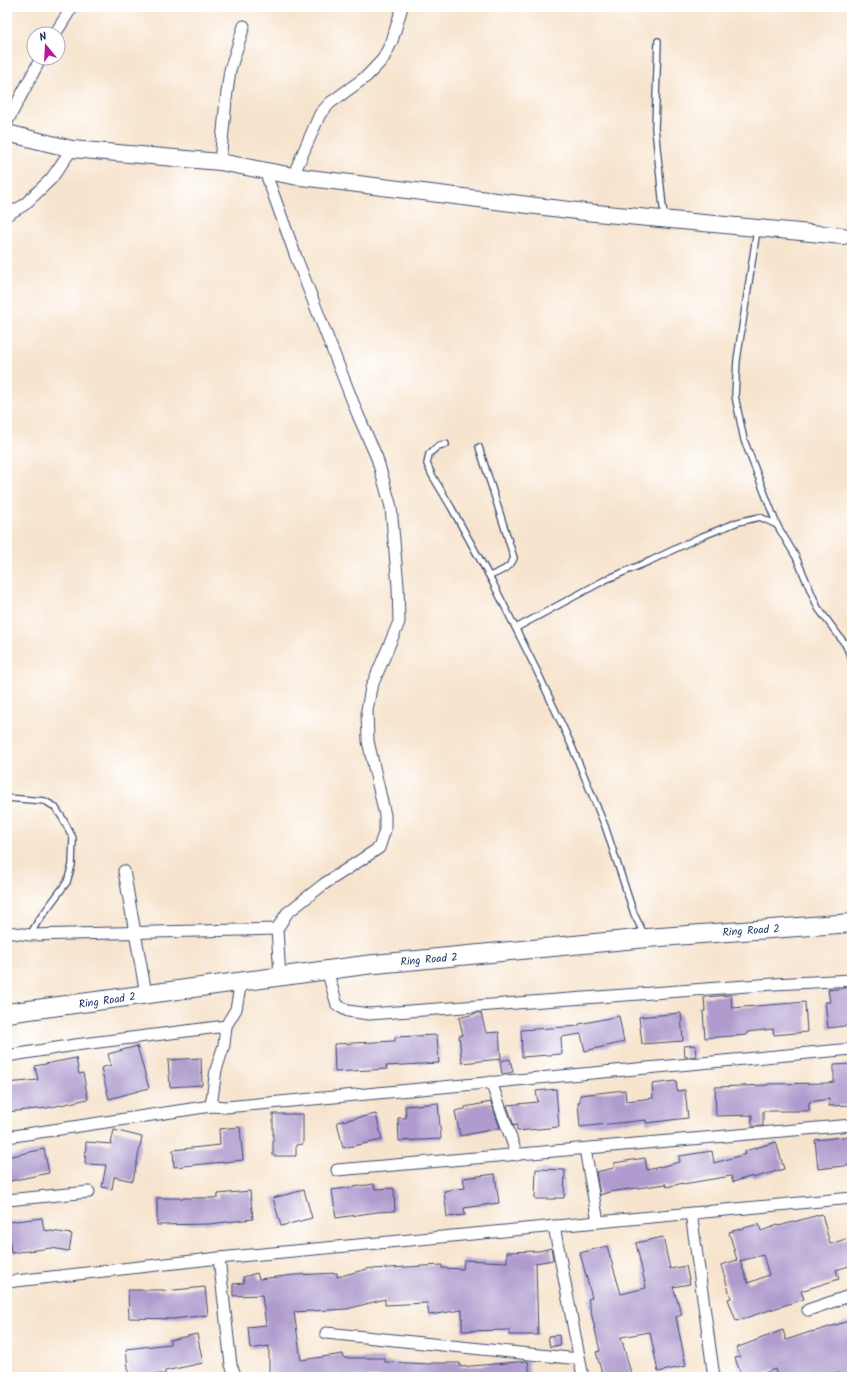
<svg xmlns="http://www.w3.org/2000/svg" width="859" height="1384" font-family="Kalam,sans-serif">
<style>
.building{fill:#af9bce;fill-rule:evenodd}
.lines{fill:none;stroke-linecap:round;stroke-linejoin:round}
.lane-casing{stroke:#3c4a6f;stroke-width:8}
.street-casing{stroke:#3c4a6f;stroke-width:13}
.secondary-casing{stroke:#3c4a6f;stroke-width:18}
.primary-casing{stroke:#3c4a6f;stroke-width:20}
.lane{stroke:#fff;stroke-width:5.5}
.street{stroke:#fff;stroke-width:11}
.secondary{stroke:#fff;stroke-width:16}
.primary{stroke:#fff;stroke-width:18}
.labels{text-anchor:middle;stroke-width:4;stroke-linejoin:round;paint-order:stroke}
.street-label{font-size:11px;fill:#1b2f5e;stroke:#fff}
</style>
<rect width="100%" height="100%" fill="#fff"/>
<filter id="ink" filterUnits="userSpaceOnUse"><feTurbulence type="fractalNoise" baseFrequency=".025" numOctaves="2"/><feDisplacementMap in="SourceGraphic" scale="8" xChannelSelector="R" yChannelSelector="G"/><feConvolveMatrix kernelMatrix="1 2 1 2 8 2 1 2 1" color-interpolation-filters="sRGB"/></filter>
<filter id="wash" filterUnits="userSpaceOnUse"><feTurbulence type="fractalNoise" baseFrequency=".012" numOctaves="4" result="noise"/><feDisplacementMap in="SourceGraphic" scale="16" xChannelSelector="R" yChannelSelector="G"/><feGaussianBlur stdDeviation="0.9" result="paint"/><feColorMatrix in="noise" values="0 0 0 0 0 0 0 0 0 0 0 0 0 0 0 0 0 1.4 0 .05"/><feComposite in="paint" operator="in"/></filter>
<g filter="url(#wash)">
<rect width="100%" height="100%" fill="#f7e4ce"/>
<g id="blocks">
<g class="building">
<path d="M852 987V1025L828 1028 825 1002H830L828 990Z"/>
<path d="M731 995 732 1008 805 1002 807 1032 774 1035 773 1029 747 1032V1035L705 1038 703 1011H705L704 997Z"/>
<path d="M478 1013H481L486 1033 499 1032 501 1059 462 1063 459 1036 463 1035 459 1018Z"/>
<path d="M681 1013 683 1041 642 1044 639 1017Z"/>
<path d="M619 1016 624 1042 585 1051 581 1034 561 1037 562 1054 522 1057 521 1030 579 1026V1024Z"/>
<path d="M437 1035 439 1063 386 1066 387 1069 335 1072 334 1044 395 1041V1037Z"/>
<path d="M695 1045 696 1056 685 1057 684 1046Z"/>
<path d="M137 1046 149 1088 109 1099 101 1068 111 1065 108 1054Z"/>
<path d="M76 1058 79 1074 83 1073 88 1099 47 1108 7 1112V1083L38 1080 35 1066Z"/>
<path d="M201 1058 202 1085 170 1087 168 1060Z"/>
<path d="M510 1059 513 1072 502 1074 500 1061Z"/>
<path d="M852 1064V1105L829 1106V1099L809 1102V1111H763V1126H752V1115L716 1116 715 1087 768 1085V1084L829 1083 834 1082V1065Z"/>
<path d="M676 1081 677 1091 685 1090 688 1118 646 1123V1120L580 1127 578 1102H580V1095L625 1090 626 1101 653 1098 652 1084Z"/>
<path d="M556 1089 559 1127 517 1131V1125L514 1126 507 1105 538 1102 536 1091Z"/>
<path d="M491 1102 500 1128 460 1136 455 1111 465 1109V1107Z"/>
<path d="M438 1103 441 1139 399 1141 398 1118H406L405 1106Z"/>
<path d="M273 1114H303V1144L296 1145V1156H273Z"/>
<path d="M376 1114 382 1140 343 1148 337 1122Z"/>
<path d="M240 1127 243 1160 174 1167 173 1150 220 1145 219 1129Z"/>
<path d="M114 1130 142 1137 133 1181 114 1177 112 1189 102 1187 106 1165 85 1164 86 1142 111 1144Z"/>
<path d="M851 1136 852 1165 818 1169 815 1140Z"/>
<path d="M776 1142 784 1169 753 1178V1176L733 1182 731 1176 683 1184V1183L667 1187 666 1184 609 1192 600 1195 596 1172 614 1168V1163L645 1158 647 1170 680 1162 679 1156 712 1151 714 1163 746 1154 745 1151Z"/>
<path d="M44 1149 49 1173 10 1181 7 1164V1157Z"/>
<path d="M536 1169 565 1170 564 1198H555V1199H535Z"/>
<path d="M495 1174 499 1203 464 1208 465 1215 447 1217 444 1191 465 1188 463 1178Z"/>
<path d="M374 1184 375 1189 393 1188 394 1190 395 1211 377 1212 336 1218 332 1190Z"/>
<path d="M304 1190 312 1218 281 1226 273 1198Z"/>
<path d="M250 1191 253 1219 209 1224 157 1225V1198H218V1194Z"/>
<path d="M822 1214 830 1244 852 1237V1265L836 1270 839 1279 801 1291 804 1299 736 1321 728 1299 731 1298 721 1265 737 1260 729 1232 759 1224 761 1231 778 1225 779 1226ZM763 1255 769 1275 748 1283 740 1261Z"/>
<path d="M42 1218 44 1230 72 1234 69 1251 51 1248 11 1253 8 1222Z"/>
<path d="M663 1237 670 1269 686 1266 690 1284 673 1287 682 1315 676 1317 686 1366 658 1372 650 1332 621 1337 632 1377H603L596 1352 600 1351 588 1299 592 1298 580 1253 607 1246 621 1294 646 1288 636 1243Z"/>
<path d="M551 1248 553 1260 536 1263 538 1335H509V1330L462 1331V1310L429 1315 427 1303 385 1305V1299L347 1309 294 1312 301 1360 343 1354 344 1358H385V1362L431 1364V1363H460V1367L528 1361 530 1377H269V1346L250 1349 248 1327 266 1325 262 1295 233 1296V1284L244 1283 243 1277 257 1273 259 1279 295 1275 337 1273V1277L371 1268 372 1269 442 1265V1268L463 1269 464 1260 507 1262V1252L539 1251Z"/>
<path d="M205 1287 208 1315 173 1319 129 1318 128 1290H164V1291Z"/>
<path d="M852 1320V1377H840L839 1373 826 1377H777L775 1369 753 1377H742L735 1358 740 1357 736 1348 783 1330 786 1340 813 1331V1332Z"/>
<path d="M197 1334 203 1363 165 1371V1374L129 1377 126 1349 170 1344V1340Z"/>
<path d="M559 1335 560 1345 550 1347 548 1336Z"/>
</g>
</g>
</g>
<g filter="url(#ink)">
<use href="#blocks" fill-opacity="0" stroke="#3c4a6f" stroke-width="1"/>
<g class="lines">
<defs>
<g id="lane">
<path d="M658 41 655 128 664 217"/>
<path d="M757 230 737 360 735 396 744 440 777 525"/>
<path d="M446 444 438 446 429 454 427 464 432 475 451 507 493 583 537 671 570 742 605 826 634 914 645 936"/>
<path d="M479 447 514 558C510 569 500 571 490 576"/>
<path d="M516 628 605 580 650 561 698 538 738 522 760 517 777 525 796 557 818 608 845 644 852 659"/>
<path d="M7 798 45 801 55 807 63 819 73 838 72 865 67 882 38 921 30 935"/>
</g>
<g id="street">
<path d="M55 34 72 7"/>
<path d="M7 122 41 58"/>
<path d="M220 162 226 100 230 70 244 26"/>
<path d="M265 171 296 257 358 415 377 458 391 507 398 586 399 622 371 688 367 710 368 741 385 815V830L379 848 324 884 287 913 277 929 280 976"/>
<path d="M293 176 320 114 330 103 367 76 383 59 392 41 402 7"/>
<path d="M7 215 24 205 51 179 72 149"/>
<path d="M124 871 146 994"/>
<path d="M7 932 30 935 277 929"/>
<path d="M327 970 337 1005 348 1011 369 1014 774 984 852 980"/>
<path d="M7 1056 75 1045 226 1026"/>
<path d="M491 1082 517 1155"/>
<path d="M211 1106 216 1070 224 1045 226 1026 236 1009 241 982"/>
<path d="M7 1137 211 1106 226 1107 852 1049"/>
<path d="M585 1149 598 1222"/>
<path d="M337 1170 852 1125"/>
<path d="M7 1200 89 1192"/>
<path d="M691 1213 714 1377"/>
<path d="M554 1226 583 1377"/>
<path d="M219 1258 231 1365 236 1377"/>
<path d="M7 1282 219 1258 852 1198"/>
<path d="M808 1310 852 1295"/>
<path d="M326 1333 579 1359"/>
</g>
<path id="secondary" d="M7 133 72 149 220 162 293 176 585 212 843 236"/>
<path id="primary" d="M7 1013 365 965 647 938 852 923"/>
</defs>
<use href="#lane" class="lane-casing"/>
<use href="#street" class="street-casing"/>
<use href="#secondary" class="secondary-casing"/>
<use href="#primary" class="primary-casing"/>
<use href="#lane" class="lane"/>
<use href="#street" class="street"/>
<use href="#secondary" class="secondary"/>
<use href="#primary" class="primary"/>
</g>
</g>
<g class="labels">
<g class="street-label">
<text transform="translate(751 930) rotate(-4)" y="4">Ring Road 2</text>
<text transform="translate(429 959) rotate(-5)" y="4">Ring Road 2</text>
<text transform="translate(107 1000) rotate(-8)" y="4">Ring Road 2</text>
</g>
</g>
<rect width="859" height="1384" fill="none" stroke="#fff" stroke-width="24"/>
<g transform="translate(46 46) rotate(342)"><circle r="19" fill="#ffffff" stroke="#a4acbf"/>
<path d="M0-3L7 15L0 10L-7 15Z" fill="#b5179e"/>
<text y="-6" font-size="11" font-weight="bold" text-anchor="middle" fill="#1b2f5e">N</text>
</g>
</svg>
